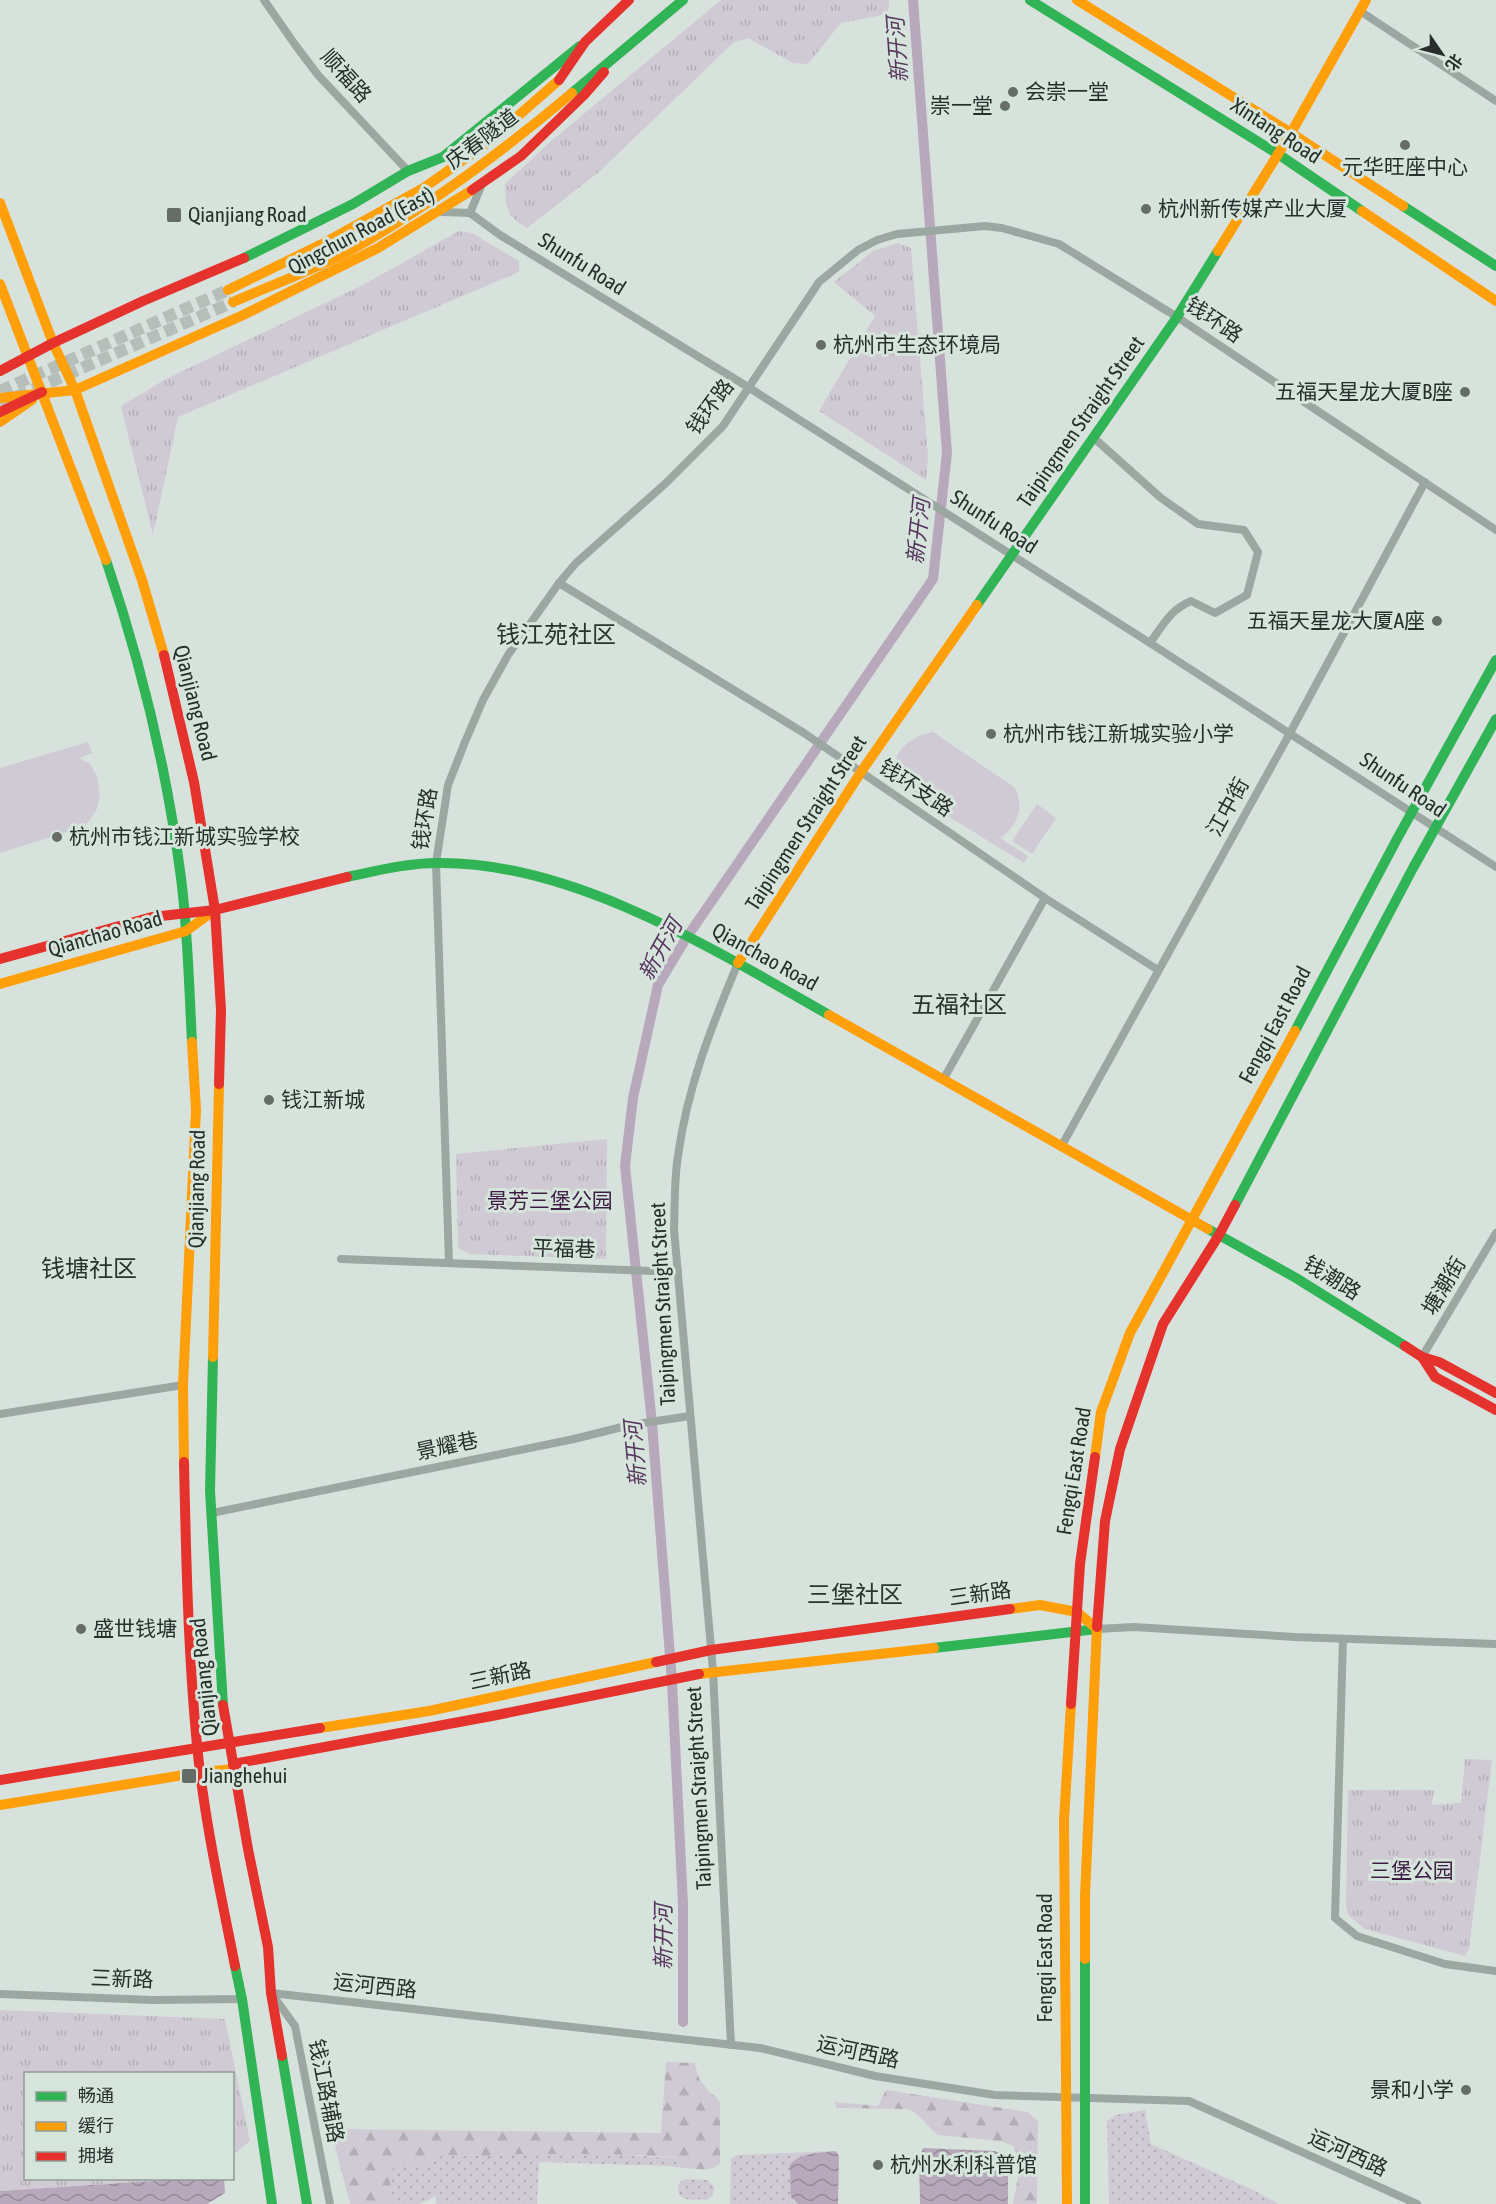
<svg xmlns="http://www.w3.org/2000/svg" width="1496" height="2204" font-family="'Asap Condensed','Noto Sans SC',sans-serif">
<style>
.grass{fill:url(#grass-dots)}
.forest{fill:url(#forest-firs)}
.park{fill:url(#park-tufts)}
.pitch{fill:#d0cad4}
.water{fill:url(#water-waves)}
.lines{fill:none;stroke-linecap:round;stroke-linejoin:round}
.canal{stroke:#b7a9bb;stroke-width:10}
.primary-tunnel{stroke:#b5beb9;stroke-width:12;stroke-dasharray:12 6;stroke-linecap:butt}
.street{stroke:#9ca7a2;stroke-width:8}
.fast{stroke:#30b455;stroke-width:10}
.slow{stroke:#ff9f0a;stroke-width:10}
.jam{stroke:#e5322d;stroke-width:10}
.poi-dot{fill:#666d69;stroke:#d5e5dc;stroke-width:2}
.labels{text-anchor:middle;stroke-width:6;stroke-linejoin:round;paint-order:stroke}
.street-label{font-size:21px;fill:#282e2b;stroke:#d5e5dc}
.poi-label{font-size:21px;fill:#282e2b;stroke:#d5e5dc;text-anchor:start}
.park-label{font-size:21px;fill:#3e1c44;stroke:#d5e5dc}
.water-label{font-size:22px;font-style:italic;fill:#59365f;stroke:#d5e5dc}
.quarter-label{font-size:24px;fill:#28342e;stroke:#d5e5dc}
</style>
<defs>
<pattern id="grass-dots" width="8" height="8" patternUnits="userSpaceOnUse" patternTransform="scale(1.5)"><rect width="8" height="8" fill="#d0cad4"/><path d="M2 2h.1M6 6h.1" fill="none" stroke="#b3aeb6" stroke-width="1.8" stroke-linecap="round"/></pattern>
<pattern id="forest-firs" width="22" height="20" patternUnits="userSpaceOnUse" patternTransform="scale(1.5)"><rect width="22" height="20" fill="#d0cad4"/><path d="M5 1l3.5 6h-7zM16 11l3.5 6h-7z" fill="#b3aeb6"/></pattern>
<pattern id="park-tufts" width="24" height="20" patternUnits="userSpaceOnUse" patternTransform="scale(1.5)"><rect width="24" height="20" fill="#d0cad4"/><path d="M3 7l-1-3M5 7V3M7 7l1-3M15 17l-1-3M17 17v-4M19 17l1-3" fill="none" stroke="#b3aeb6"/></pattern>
<pattern id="water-waves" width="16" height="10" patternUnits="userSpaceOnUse" patternTransform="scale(1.5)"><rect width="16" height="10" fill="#b7a9bb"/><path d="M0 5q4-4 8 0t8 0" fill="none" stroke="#958a98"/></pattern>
</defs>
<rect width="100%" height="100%" fill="#d8e2dd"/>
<g class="grass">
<path d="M1145 2110 1151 2144 1253 2190 1279 2204H1109L1107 2121 1115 2115Z"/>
<path d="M836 2151 798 2158 793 2201 798 2204H730L731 2158 738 2155Z"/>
<path d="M511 2154H607L675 2158 681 2168 671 2166 539 2162 537 2204H436V2196L420 2204H388L392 2169 405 2162 421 2166 443 2155 477 2156Z"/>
<path d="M685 2179 708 2180 714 2187 713 2195 707 2200C692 2199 674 2203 679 2183Z"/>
</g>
<g class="forest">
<path d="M666 2062 695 2063C697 2074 699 2081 707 2089 712 2095 717 2096 720 2103V2163C713 2173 693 2168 681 2168L675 2157 607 2154H511L482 2156 443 2155 421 2166 405 2162 392 2169 388 2204H350L334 2142 338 2129 661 2133Z"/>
<path d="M886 2090 1028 2112 1038 2121 1037 2204H1013L1020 2166 1014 2146 1000 2141 938 2135C927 2127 921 2115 908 2109L836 2108 835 2102 878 2106Z"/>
</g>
<g class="park">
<path d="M721 0H889L888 14 841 23 808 64 793 63 748 38 733 43 599 172 527 228C506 217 505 205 505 184L550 142Z"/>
<path d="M459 231 472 233 519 261V272L178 417 153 535 121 406 164 380 363 285Z"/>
<path d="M898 243 911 248 928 456 926 480 819 411 875 316 834 282 873 251Z"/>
<path d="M607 1139 606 1259 470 1254 458 1248 456 1154Z"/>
<path d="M1465 1759 1492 1760 1469 1948 1465 1956 1365 1929 1348 1915 1346 1906 1348 1790H1434L1432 1805 1461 1803Z"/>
<path d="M0 2010 225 2019 250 2141 233 2155 232 2074H26V2178L184 2179 0 2191Z"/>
</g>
<g class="pitch">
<path d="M933 732 1014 787C1026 806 1017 827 1000 838L1028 856 1024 863 883 776 888 769 894 773C893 750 911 736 933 732Z"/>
<path d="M88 742 92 753 79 758 90 764 97 776 100 796 97 809 85 826 0 853V768Z"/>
<path d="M1037 804 1056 818 1032 854 1012 841Z"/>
</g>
<g class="water">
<path d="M923 2148 994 2151 1004 2154 1008 2164V2204H920L919 2159Z"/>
<path d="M836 2151 839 2156 838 2204H798L791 2197 790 2165C800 2152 822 2153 836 2151Z"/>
<path d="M224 2178 225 2193 207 2204H0V2191L184 2179Z"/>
</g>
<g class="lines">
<path class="canal" d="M683 2022V1904L672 1682 652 1423 625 1166 633 1098 658 985 685 940 933 579 947 453 913 0"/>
<g class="primary-tunnel">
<path d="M0 391 228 290"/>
<path d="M0 404 233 302"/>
</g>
<g class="street">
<path d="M264 0 296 46 318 75 408 171"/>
<path d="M1360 11 1496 101"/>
<path d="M442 212 470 213"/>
<path d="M470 213 500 235 748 387 1150 643 1496 867"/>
<path d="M470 213 482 184"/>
<path d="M1094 438 1161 498 1198 524 1244 530 1258 552 1247 595 1215 613 1191 601C1170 610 1163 625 1150 643"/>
<path d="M559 583 804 733 1045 898 1158 970"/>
<path d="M943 1080 1045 898"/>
<path d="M1061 1147 1290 733 1425 482"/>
<path d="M341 1259 678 1272"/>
<path d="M449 1263 436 863 448 785 465 742 483 700 508 655 559 583 576 563 666 483 723 426 819 282 858 250 877 240 897 234 985 226 1002 228 1059 244 1177 317 1496 530"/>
<path d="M1422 1357 1496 1233"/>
<path d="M0 1414 183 1385"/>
<path d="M212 1513 574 1439 630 1425 690 1416"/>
<path d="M1097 1629 1134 1627 1295 1637 1496 1644"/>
<path d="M1343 1639 1335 1918 1357 1936 1445 1964 1496 1971"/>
<path d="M271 1993 760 2048 875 2076 995 2095 1189 2101 1417 2204"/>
<path d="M0 1994 152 2000 242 1999"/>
<path d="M272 1994 295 2026 330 2204"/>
<path d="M731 2045 713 1671 674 1229C675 1205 674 1180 678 1156 687 1088 712 1025 738 963"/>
</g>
<g class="fast">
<path d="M1030 0 1278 154 1362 211"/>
<path d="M572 93 683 0"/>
<path d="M1403 206 1496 266"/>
<path d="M244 258 353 204 408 171 443 157 580 46"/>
<path d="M106 560C141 663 167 770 181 878 188 932 189 987 192 1042"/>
<path d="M977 605 1177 317 1218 251"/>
<path d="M347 877C376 871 407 863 437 863 572 861 715 950 829 1015"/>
<path d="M1295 1031 1397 839 1496 660"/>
<path d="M1235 1205 1413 868 1496 719"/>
<path d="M1208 1229 1296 1278 1405 1346"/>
<path d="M213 1357 210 1491 223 1705"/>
<path d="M934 1648 1097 1629"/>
<path d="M1085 1959V2204"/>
<path d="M235 1966 242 1999 272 2204"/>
<path d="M282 2056 307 2204"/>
</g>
<g class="slow">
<path d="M1077 0 1291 133 1403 206"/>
<path d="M0 203 53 343 75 390 142 580 164 655"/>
<path d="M1362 211 1496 301"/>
<path d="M1218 251 1291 133 1366 0"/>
<path d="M0 284 106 560"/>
<path d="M228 290 322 244 425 187 487 143 559 80"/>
<path d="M233 302C272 285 313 270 351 250 430 206 503 151 572 93"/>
<path d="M0 398 75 390 241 316 378 248 472 190"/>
<path d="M0 422 32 400"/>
<path d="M738 963 861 772 977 605"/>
<path d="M0 984 186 931 212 912"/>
<path d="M829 1015 1208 1229"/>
<path d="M213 1357 219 1084"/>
<path d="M1095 1457 1101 1412 1130 1333 1295 1031"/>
<path d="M184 1462 183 1385 196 1110 192 1042"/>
<path d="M1010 1609 1040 1605 1077 1612 1097 1629"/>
<path d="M699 1674 934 1648"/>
<path d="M320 1728 429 1711 656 1662"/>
<path d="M0 1805 202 1772 234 1769"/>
<path d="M1085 1959V1896L1097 1627"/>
<path d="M1067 2204 1064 1820 1071 1704"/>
</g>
<g class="jam">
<path d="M559 80 585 42 629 0"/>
<path d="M472 190 521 156 584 95 604 72"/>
<path d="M0 371 53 343 143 301 244 258"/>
<path d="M0 412 42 392"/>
<path d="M164 655 194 782 215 910 221 1010 219 1084"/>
<path d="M0 959 152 917 215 910 347 877"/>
<path d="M1405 1346 1422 1357 1439 1362 1496 1393"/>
<path d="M1422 1357 1435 1377 1496 1410"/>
<path d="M184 1462C186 1556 188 1651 197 1745 204 1818 221 1895 235 1966"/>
<path d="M1097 1627 1105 1521 1120 1449 1163 1324 1219 1235 1235 1205"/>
<path d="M656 1662 711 1650 1010 1609"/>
<path d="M1071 1704 1080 1564 1095 1457"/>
<path d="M223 1705 248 1849 268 1947 271 1993 282 2056"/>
<path d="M233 1764 497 1715 699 1674"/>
<path d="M0 1780 320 1728"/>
</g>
</g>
<g class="poi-dot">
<circle cx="1013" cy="92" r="6"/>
<circle cx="1005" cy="106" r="6"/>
<circle cx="1405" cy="145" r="6"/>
<circle cx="1146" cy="209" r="6"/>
<rect x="166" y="207" width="16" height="16" rx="3"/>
<circle cx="821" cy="345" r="6"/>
<circle cx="1465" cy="392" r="6"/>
<circle cx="1437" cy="621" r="6"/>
<circle cx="991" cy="734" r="6"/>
<circle cx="57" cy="837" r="6"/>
<circle cx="269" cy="1100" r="6"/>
<circle cx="81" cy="1629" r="6"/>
<rect x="181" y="1768" width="16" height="16" rx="3"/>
<circle cx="1466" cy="2090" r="6"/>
<circle cx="878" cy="2165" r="6"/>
</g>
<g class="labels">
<g class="street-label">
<text transform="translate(346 76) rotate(48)" y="7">顺福路</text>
<text transform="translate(1276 131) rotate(33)" y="7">Xintang Road</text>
<text transform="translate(482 139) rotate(-37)" y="7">庆春隧道</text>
<text transform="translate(361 231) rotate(-28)" y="7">Qingchun Road (East)</text>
<text transform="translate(582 264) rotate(32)" y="7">Shunfu Road</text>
<text transform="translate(1214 320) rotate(34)" y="7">钱环路</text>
<text transform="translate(710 407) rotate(-53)" y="7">钱环路</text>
<text transform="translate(1081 422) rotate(-55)" y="7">Taipingmen Straight Street</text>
<text transform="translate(994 522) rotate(33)" y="7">Shunfu Road</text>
<text transform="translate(195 703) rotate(76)" y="7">Qianjiang Road</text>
<text transform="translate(1403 785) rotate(34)" y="7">Shunfu Road</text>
<text transform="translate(916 788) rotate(34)" y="7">钱环支路</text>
<text transform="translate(1228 807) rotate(-61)" y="7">江中街</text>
<text transform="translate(425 819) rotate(-81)" y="7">钱环路</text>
<text transform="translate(806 823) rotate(-57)" y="7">Taipingmen Straight Street</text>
<text transform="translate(105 934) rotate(-16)" y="7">Qianchao Road</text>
<text transform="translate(765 957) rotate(29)" y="7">Qianchao Road</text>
<text transform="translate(1275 1025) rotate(-62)" y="7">Fengqi East Road</text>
<text transform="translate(197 1189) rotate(-89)" y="7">Qianjiang Road</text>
<text transform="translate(564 1249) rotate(2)" y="7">平福巷</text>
<text transform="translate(1332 1278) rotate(32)" y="7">钱潮路</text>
<text transform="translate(1444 1286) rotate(-59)" y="7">塘潮街</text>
<text transform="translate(663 1304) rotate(-93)" y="7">Taipingmen Straight Street</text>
<text transform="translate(447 1446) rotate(-12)" y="7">景耀巷</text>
<text transform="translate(1074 1471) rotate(-81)" y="7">Fengqi East Road</text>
<text transform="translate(980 1594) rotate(-8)" y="7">三新路</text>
<text transform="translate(500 1676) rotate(-12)" y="7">三新路</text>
<text transform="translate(204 1677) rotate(-96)" y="7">Qianjiang Road</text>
<text transform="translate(699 1788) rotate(-93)" y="7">Taipingmen Straight Street</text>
<text transform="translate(1045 1958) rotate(-90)" y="7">Fengqi East Road</text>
<text transform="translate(122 1979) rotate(2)" y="7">三新路</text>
<text transform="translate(375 1986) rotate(6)" y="7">运河西路</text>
<text transform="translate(858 2052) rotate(12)" y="7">运河西路</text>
<text transform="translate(326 2091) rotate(79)" y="7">钱江路辅路</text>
<text transform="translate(1348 2153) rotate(24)" y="7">运河西路</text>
</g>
<g class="poi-label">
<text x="1025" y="99">会崇一堂</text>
<text x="993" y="113" text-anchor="end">崇一堂</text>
<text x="1405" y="174" text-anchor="middle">元华旺座中心</text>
<text x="1158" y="216">杭州新传媒产业大厦</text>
<text x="188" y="222">Qianjiang Road</text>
<text x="833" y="352">杭州市生态环境局</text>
<text x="1453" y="399" text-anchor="end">五福天星龙大厦B座</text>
<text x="1425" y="628" text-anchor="end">五福天星龙大厦A座</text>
<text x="1003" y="741">杭州市钱江新城实验小学</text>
<text x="69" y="844">杭州市钱江新城实验学校</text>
<text x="281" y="1107">钱江新城</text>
<text x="93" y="1636">盛世钱塘</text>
<text x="202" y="1783">Jianghehui</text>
<text x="1454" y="2097" text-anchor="end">景和小学</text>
<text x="890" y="2172">杭州水利科普馆</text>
</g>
<g class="park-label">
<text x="550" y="1208">景芳三堡公园</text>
<text x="1412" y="1878">三堡公园</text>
</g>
<g class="water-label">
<text transform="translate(897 50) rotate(-94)" y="8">新开河</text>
<text transform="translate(918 531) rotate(-84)" y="8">新开河</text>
<text transform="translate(660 949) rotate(-61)" y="8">新开河</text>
<text transform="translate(635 1454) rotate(-95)" y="8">新开河</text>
<text transform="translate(663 1937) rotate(-90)" y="8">新开河</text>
</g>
<g class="quarter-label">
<text x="556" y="643">钱江苑社区</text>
<text x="959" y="1013">五福社区</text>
<text x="89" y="1277">钱塘社区</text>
<text x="855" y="1603">三堡社区</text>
</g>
</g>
<rect x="24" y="2072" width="210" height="108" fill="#d5e5dc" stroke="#909c95" stroke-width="1.5"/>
<rect x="36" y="2092" width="30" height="9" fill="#30b455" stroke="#909c95" stroke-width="1.5"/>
<text x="78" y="2102" font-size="18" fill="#282e2b">畅通</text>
<rect x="36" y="2122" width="30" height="9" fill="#ff9f0a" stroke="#909c95" stroke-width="1.5"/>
<text x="78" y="2132" font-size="18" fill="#282e2b">缓行</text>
<rect x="36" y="2152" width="30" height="9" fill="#e5322d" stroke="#909c95" stroke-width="1.5"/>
<text x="78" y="2162" font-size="18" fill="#282e2b">拥堵</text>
<g transform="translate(1442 54) rotate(125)" stroke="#d5e5dc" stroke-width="4.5" paint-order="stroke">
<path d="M0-4.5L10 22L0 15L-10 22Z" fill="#282e2b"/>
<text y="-9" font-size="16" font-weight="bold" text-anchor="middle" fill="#282e2b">北</text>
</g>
</svg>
